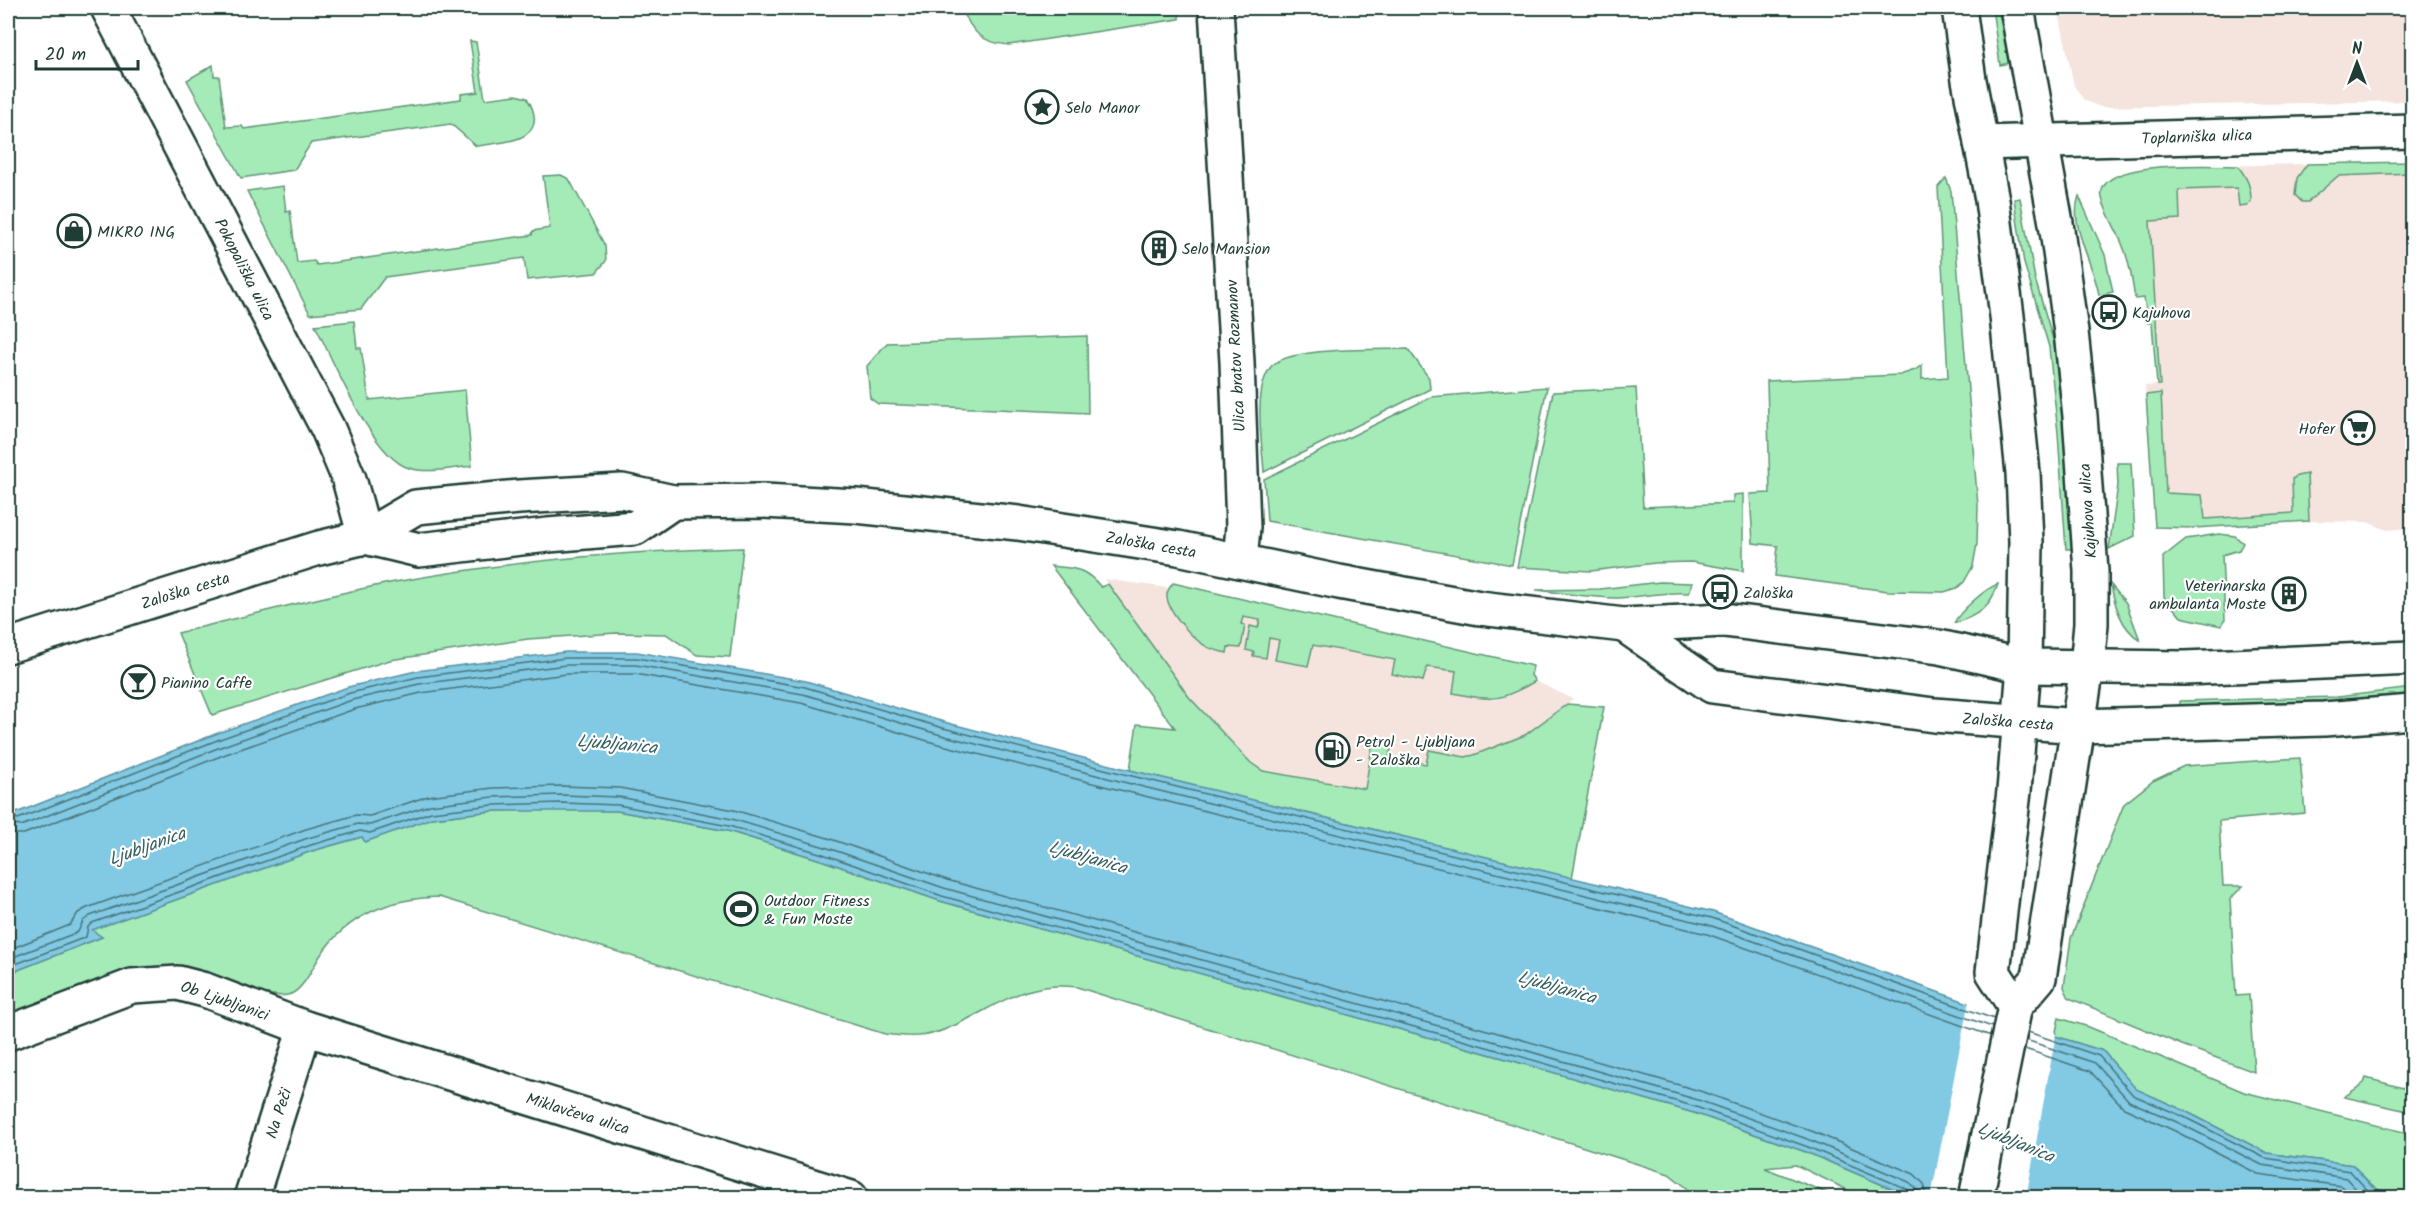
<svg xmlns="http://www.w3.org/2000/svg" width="2420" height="1205" font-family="Kalam,sans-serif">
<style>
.built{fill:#f4e4dd}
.green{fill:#a5ebb8;stroke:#629476;stroke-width:1.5}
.water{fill:#82c9e3;stroke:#5a919d;stroke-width:1.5}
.pier{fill:#fff}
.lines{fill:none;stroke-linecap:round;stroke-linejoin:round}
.shore{stroke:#47757a;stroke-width:1.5}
.street-casing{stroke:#1f3d34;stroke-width:38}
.secondary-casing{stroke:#1f3d34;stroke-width:38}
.primary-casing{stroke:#1f3d34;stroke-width:38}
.street{stroke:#fff;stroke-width:33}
.secondary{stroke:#fff;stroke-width:33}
.primary{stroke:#fff;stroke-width:33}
.labels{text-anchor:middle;stroke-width:4.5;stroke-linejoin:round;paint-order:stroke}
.poi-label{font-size:16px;fill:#1f3d34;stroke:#fff;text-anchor:start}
.street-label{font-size:16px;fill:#1f3d34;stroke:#fff}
.water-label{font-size:18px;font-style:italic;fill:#386060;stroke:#fff}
</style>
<rect width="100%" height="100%" fill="#fff"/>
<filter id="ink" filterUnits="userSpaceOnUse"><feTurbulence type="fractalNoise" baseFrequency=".0167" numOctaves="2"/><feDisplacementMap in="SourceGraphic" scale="12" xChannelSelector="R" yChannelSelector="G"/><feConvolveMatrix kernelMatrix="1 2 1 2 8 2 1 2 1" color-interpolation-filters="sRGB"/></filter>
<g filter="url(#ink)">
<g class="built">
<path d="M2058 8H2412V101L2100 107 2084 100 2074 86Z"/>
<path d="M2412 162V528L2387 530 2367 522 2309 521 2194 528 2155 527 2145 386 2157 385 2152 323H2148L2144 298 2135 299 2128 261 2102 198 2103 187 2107 181 2113 176 2153 167Z"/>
<path d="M1104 579 1168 588 1166 593 1190 633 1203 645 1215 651 1227 652 1228 647 1245 625 1241 624 1243 617 1260 620 1258 628 1251 627 1247 650 1254 652V655L1266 658 1269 638 1279 640 1276 660 1308 666 1313 645 1395 660 1393 674 1423 681 1426 666 1457 671 1453 694 1495 700 1514 694 1535 681 1573 699 1525 735 1474 755 1465 757 1429 750 1426 764 1389 758 1365 789 1263 771 1251 763 1189 697Z"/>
</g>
<g class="green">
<path d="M962 8H1180L1179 19 1009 45C982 43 971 32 962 8Z"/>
<path d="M1992 8H1999L2009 63 2000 65Z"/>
<path d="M470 41 476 42 485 99 516 95 527 98C553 141 505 142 476 146L451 124 311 143 294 170 241 178 187 80 213 65 214 76H219L226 127 242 126 244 129 461 99V94L478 92Z"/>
<path d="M2412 162V173L2338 176 2308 202H2302L2295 195 2297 178 2307 164Z"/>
<path d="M2238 166C2247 178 2251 186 2251 201L2247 206 2239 207 2237 188 2179 190 2180 219 2150 221 2160 385H2157L2152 323H2148L2144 298 2135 299C2132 279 2129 259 2121 241 2115 227 2106 213 2102 198 2093 158 2215 166 2238 166Z"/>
<path d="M561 175 569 179 605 246 606 261 596 273 527 280 524 258 385 277 361 309 310 314 247 191 283 186 286 212 290 211 297 263 314 261 317 265 532 235 533 231 550 228 543 176Z"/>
<path d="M1946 178 1951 191 1978 506 1977 544 1973 566 1964 582 1957 588 1944 592 1888 591 1775 576 1778 546 1753 543 1750 494 1770 493 1767 381 1900 375 1915 370 1922 365V379L1948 377 1938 187Z"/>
<path d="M2079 196 2105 255 2113 292 2099 295C2094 264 2068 225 2079 196Z"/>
<path d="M2020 198 2035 279 2055 346 2065 434 2072 549H2066L2058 433 2049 347 2024 263 2014 199Z"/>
<path d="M354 321 357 348H361L369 400 465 390 472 466C453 468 427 474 409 468 372 457 333 360 315 325Z"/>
<path d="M1087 336 1088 413 878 404 870 398 867 366 887 343Z"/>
<path d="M1408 349 1429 378 1430 389 1264 472C1262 443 1253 392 1270 368 1285 346 1379 350 1408 349Z"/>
<path d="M1547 387 1512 565 1267 521 1264 479 1431 397Z"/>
<path d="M1636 388 1643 507 1733 503V495L1743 494V571L1691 562 1655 563 1591 571 1517 567 1553 392Z"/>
<path d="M2161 393 2166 493 2202 495 2205 519 2293 513 2292 479 2297 476 2307 474 2309 521 2194 528 2155 527 2146 395Z"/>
<path d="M2117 463H2131L2135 536 2109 549 2118 485Z"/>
<path d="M2219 534 2235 536 2243 543 2239 550 2222 555 2225 620 2221 626 2181 617 2164 597 2163 557 2186 539Z"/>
<path d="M743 548 730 657 697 655 666 634 616 633 528 639 390 660 212 715 178 633C250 615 322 596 395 582 509 561 627 551 743 548Z"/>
<path d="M1051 566C1076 569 1084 567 1101 587L1108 584 1189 697 1251 763 1263 771 1365 789 1373 740 1392 743 1389 758 1426 764 1429 750 1465 757 1474 755 1525 735 1567 704 1604 707 1572 878 1130 770 1137 724 1175 728Z"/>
<path d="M1660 582 1692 583 1689 593C1665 591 1643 597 1619 598 1591 598 1564 593 1536 590L1600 589Z"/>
<path d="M1173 583 1533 666 1531 675 1535 681C1501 702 1492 701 1453 693L1456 671 1427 667 1423 681 1392 674 1395 660 1313 645 1308 666 1275 660 1279 640 1269 638 1266 658 1253 656 1254 652 1246 650 1250 626 1258 628 1260 620 1243 617 1241 624 1245 625 1241 648 1228 647 1227 653C1219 651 1211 650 1204 645 1192 638 1166 609 1167 595 1167 590 1170 587 1173 583Z"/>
<path d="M1998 584C1991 607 1976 617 1954 623 1960 611 1986 588 1998 584Z"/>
<path d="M2111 585 2126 603 2140 640C2121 628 2115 606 2111 585Z"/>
<path d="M2412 688V695L2289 704 2180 706V701L2337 697Z"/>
<path d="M2300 758 2305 813 2219 821 2223 886H2243L2230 899 2236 996 2249 995 2254 1072 2182 1045 2069 998 2064 987 2071 938 2124 804 2153 781 2184 766Z"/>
<path d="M562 809 617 811 728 831 821 860 940 901 1510 1060 1694 1113 1806 1152 1911 1197H1862L1796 1165 1765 1168 1837 1197H1692L1687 1188 1669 1174 1077 987C1016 979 988 1016 935 1033 919 1038 901 1036 885 1034L439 897C391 898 347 915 320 956 313 967 305 986 293 993 274 1003 233 982 213 977 193 971 170 967 149 968L8 1018V974L102 937 91 930 312 851 362 837 365 841 432 818 493 811Z"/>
<path d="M2059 1018 2089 1027 2244 1092 2412 1134V1197C2381 1197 2373 1188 2353 1165L2267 1153 2185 1111 2136 1089 2103 1051 2055 1036Z"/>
<path d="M2366 1078 2403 1088 2412 1084V1112L2344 1097 2364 1083Z"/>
</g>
<path class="water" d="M566 652H637L806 681 944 722 1130 770 1713 912 1963 1001 2055 1036 2103 1051 2136 1089 2185 1111 2267 1153 2353 1165 2375 1190 2395 1197H1911L1806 1152 1694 1113 1510 1060 940 901 821 860 728 831 617 811H493L432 818 365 842 362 837 312 851 92 930 102 937 8 974V811L12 809 16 813 218 733 348 687 416 671Z"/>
<path class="pier" d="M1969 1000 2056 1034 2026 1198 1931 1197Z"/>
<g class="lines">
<g class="shore">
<path d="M8 816 18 819 220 739 350 693 418 677 566 658H637L805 687 943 728 1128 775 1712 918 1994 1019"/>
<path d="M8 824 21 826 223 746 352 700 419 684 566 665H636L803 694 941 735 1127 783 1709 925 1992 1027"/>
<path d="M8 834H24L226 754 355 709 421 693 567 674H635L801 703 938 744 1124 791 1707 934 1991 1036"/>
<path d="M8 950 70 925 78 913 87 908 306 829 356 815 370 816 428 796 493 788 562 786 620 788 734 810 828 838 947 880 1516 1038 1700 1091 1814 1132 1914 1174 1924 1184 1927 1198"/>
<path d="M8 959 78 932 83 921 90 916 308 838 358 824 370 825 430 805 493 797 562 795 619 797 732 819 825 847 944 888 1514 1047 1698 1100 1810 1140 1909 1182 1916 1188 1918 1198"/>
<path d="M8 967 86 937 88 927 92 923 311 845 360 831 370 833 431 812 493 805 562 803 618 805 729 826 823 854 942 896 1512 1054 1696 1107 1808 1147 1907 1189 1911 1198"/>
<path d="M2028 1032 2099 1056 2133 1095 2182 1116 2265 1158 2350 1171 2371 1194 2378 1198"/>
<path d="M2026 1040 2095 1063 2129 1101 2179 1123 2262 1165 2346 1178 2364 1198"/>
<path d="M2025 1049 2090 1071 2124 1108 2175 1131 2258 1174 2341 1186 2352 1198"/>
</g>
<defs>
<g id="street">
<path d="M1216 8 1237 362 1243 527 1240 561"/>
<path d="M1981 143 2412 131"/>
<path d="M8 1033 132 986 178 983 205 990 305 1028 851 1198"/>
<path d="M251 1198 305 1028"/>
</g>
<g id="secondary">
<path d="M108 8 328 429 349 479 365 537"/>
<path d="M1959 8 1969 80 1992 200 2007 316 2023 473 2026 542 2024 666 2014 791 1993 972 2015 1006"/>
<path d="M1976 1198 2015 1006 2039 978 2087 667 2091 624V571L2080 416 2071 332 2056 223 2017 8"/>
</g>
<g id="primary">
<path d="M365 537 419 550 548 535 635 528 673 502"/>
<path d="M1624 625 1712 686 1934 715 2079 726 2324 719 2412 712"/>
<path d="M8 646 319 548 365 537 416 507 519 497 622 491 673 502 764 501 856 506 1018 523 1178 548 1339 582 1480 608 1624 625 1724 620 1939 647 2024 666 2185 668 2412 658"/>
</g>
</defs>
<use href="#street" class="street-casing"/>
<use href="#secondary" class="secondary-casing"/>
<use href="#primary" class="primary-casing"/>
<use href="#street" class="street"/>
<use href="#secondary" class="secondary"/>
<use href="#primary" class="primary"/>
</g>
</g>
<defs>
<symbol id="sight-ring" viewBox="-11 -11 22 22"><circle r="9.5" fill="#fff" stroke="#1f3d34" stroke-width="1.5"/><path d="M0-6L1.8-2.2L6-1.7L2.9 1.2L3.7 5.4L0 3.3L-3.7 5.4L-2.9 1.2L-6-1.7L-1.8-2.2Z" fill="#1f3d34"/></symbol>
<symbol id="shop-ring" viewBox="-11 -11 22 22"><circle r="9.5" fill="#fff" stroke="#1f3d34" stroke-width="1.5"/><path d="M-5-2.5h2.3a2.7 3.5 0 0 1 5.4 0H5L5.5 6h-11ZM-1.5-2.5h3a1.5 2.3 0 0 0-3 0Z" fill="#1f3d34"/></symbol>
<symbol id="building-ring" viewBox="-11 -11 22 22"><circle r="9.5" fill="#fff" stroke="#1f3d34" stroke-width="1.5"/><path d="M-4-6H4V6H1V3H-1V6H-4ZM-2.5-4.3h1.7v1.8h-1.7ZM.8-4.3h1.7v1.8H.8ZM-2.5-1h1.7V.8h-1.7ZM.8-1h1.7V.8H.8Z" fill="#1f3d34"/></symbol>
<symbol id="bus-ring" viewBox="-11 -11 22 22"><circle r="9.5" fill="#fff" stroke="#1f3d34" stroke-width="1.5"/><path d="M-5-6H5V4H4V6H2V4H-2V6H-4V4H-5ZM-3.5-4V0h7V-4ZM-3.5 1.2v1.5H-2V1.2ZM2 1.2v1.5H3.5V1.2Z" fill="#1f3d34"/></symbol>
<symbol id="supermarket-ring" viewBox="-11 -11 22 22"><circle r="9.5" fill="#fff" stroke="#1f3d34" stroke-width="1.5"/><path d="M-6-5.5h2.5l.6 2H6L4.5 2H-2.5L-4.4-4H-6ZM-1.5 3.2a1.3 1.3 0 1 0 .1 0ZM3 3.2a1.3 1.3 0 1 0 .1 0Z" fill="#1f3d34"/></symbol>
<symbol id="bar-ring" viewBox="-11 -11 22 22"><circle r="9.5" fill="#fff" stroke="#1f3d34" stroke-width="1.5"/><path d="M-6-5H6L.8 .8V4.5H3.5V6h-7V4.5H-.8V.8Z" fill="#1f3d34"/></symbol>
<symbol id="fuel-ring" viewBox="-11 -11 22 22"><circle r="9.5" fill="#fff" stroke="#1f3d34" stroke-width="1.5"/><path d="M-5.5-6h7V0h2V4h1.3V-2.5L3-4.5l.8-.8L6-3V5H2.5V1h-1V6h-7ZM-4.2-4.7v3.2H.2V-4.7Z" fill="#1f3d34"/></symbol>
<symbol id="stadium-ring" viewBox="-11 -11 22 22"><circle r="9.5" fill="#fff" stroke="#1f3d34" stroke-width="1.5"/><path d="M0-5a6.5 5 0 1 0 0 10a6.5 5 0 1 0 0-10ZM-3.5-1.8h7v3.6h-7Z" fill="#1f3d34"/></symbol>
</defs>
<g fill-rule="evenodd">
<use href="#sight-ring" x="1023" y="88" width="38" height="38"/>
<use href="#shop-ring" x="55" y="212" width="38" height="38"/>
<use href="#building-ring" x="1140" y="229" width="38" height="38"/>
<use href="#bus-ring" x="2090" y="293" width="38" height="38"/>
<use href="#supermarket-ring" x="2339" y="409" width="38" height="38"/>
<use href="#bus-ring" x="1701" y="573" width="38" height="38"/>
<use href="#building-ring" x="2270" y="575" width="38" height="38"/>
<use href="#bar-ring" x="119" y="663" width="38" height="38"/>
<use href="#fuel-ring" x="1314" y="731" width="38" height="38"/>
<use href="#stadium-ring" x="722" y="890" width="38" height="38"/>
</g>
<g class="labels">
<g class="poi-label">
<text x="1065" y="113">Selo Manor</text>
<text x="97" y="237">MIKRO ING</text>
<text x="1182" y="254">Selo Mansion</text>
<text x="2132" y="318">Kajuhova</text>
<text x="2335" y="434" text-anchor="end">Hofer</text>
<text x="2266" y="591" text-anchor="end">Veterinarska<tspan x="2266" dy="18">ambulanta Moste</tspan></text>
<text x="1743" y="598">Zaloška</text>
<text x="161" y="688">Pianino Caffe</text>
<text x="1356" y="747">Petrol - Ljubljana<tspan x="1356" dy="18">- Zaloška</tspan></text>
<text x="764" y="906">Outdoor Fitness<tspan x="764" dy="18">&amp; Fun Moste</tspan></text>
</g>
<g class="street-label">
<text transform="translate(2197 136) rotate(-2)" y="6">Toplarniška ulica</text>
<text transform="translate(245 269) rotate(63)" y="6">Pokopališka ulica</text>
<text transform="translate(1235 356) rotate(-93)" y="6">Ulica bratov Rozmanov</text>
<text transform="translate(2087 511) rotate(-94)" y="6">Kajuhova ulica</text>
<text transform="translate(1151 544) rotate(10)" y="6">Zaloška cesta</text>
<text transform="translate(185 590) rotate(-17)" y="6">Zaloška cesta</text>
<text transform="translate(2008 721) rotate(4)" y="6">Zaloška cesta</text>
<text transform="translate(225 1000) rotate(19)" y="6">Ob Ljubljanici</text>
<text transform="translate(278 1113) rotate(-72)" y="6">Na Peči</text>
<text transform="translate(578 1113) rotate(17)" y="6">Miklavčeva ulica</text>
</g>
<g class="water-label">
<text transform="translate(617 744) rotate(5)" y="6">Ljubljanica</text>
<text transform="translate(147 846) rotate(-20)" y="6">Ljubljanica</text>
<text transform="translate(1088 857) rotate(16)" y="6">Ljubljanica</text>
<text transform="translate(1557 987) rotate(16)" y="6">Ljubljanica</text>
<text transform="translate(2016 1142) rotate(22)" y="6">Ljubljanica</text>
</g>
</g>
<rect width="2420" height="1205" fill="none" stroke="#fff" stroke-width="30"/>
<rect x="15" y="15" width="2390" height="1175" fill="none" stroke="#1f3d34" stroke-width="2" filter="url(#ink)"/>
<g transform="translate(2357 63)" stroke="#ffffff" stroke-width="4.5" paint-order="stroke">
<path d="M0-4.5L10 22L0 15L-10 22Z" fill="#1f3d34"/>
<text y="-9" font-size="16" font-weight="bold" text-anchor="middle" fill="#1f3d34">N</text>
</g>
<path d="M36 60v9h102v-9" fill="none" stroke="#1f3d34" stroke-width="3"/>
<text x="45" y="60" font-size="18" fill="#1f3d34" stroke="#ffffff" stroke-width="4.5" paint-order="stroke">20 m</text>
</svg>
